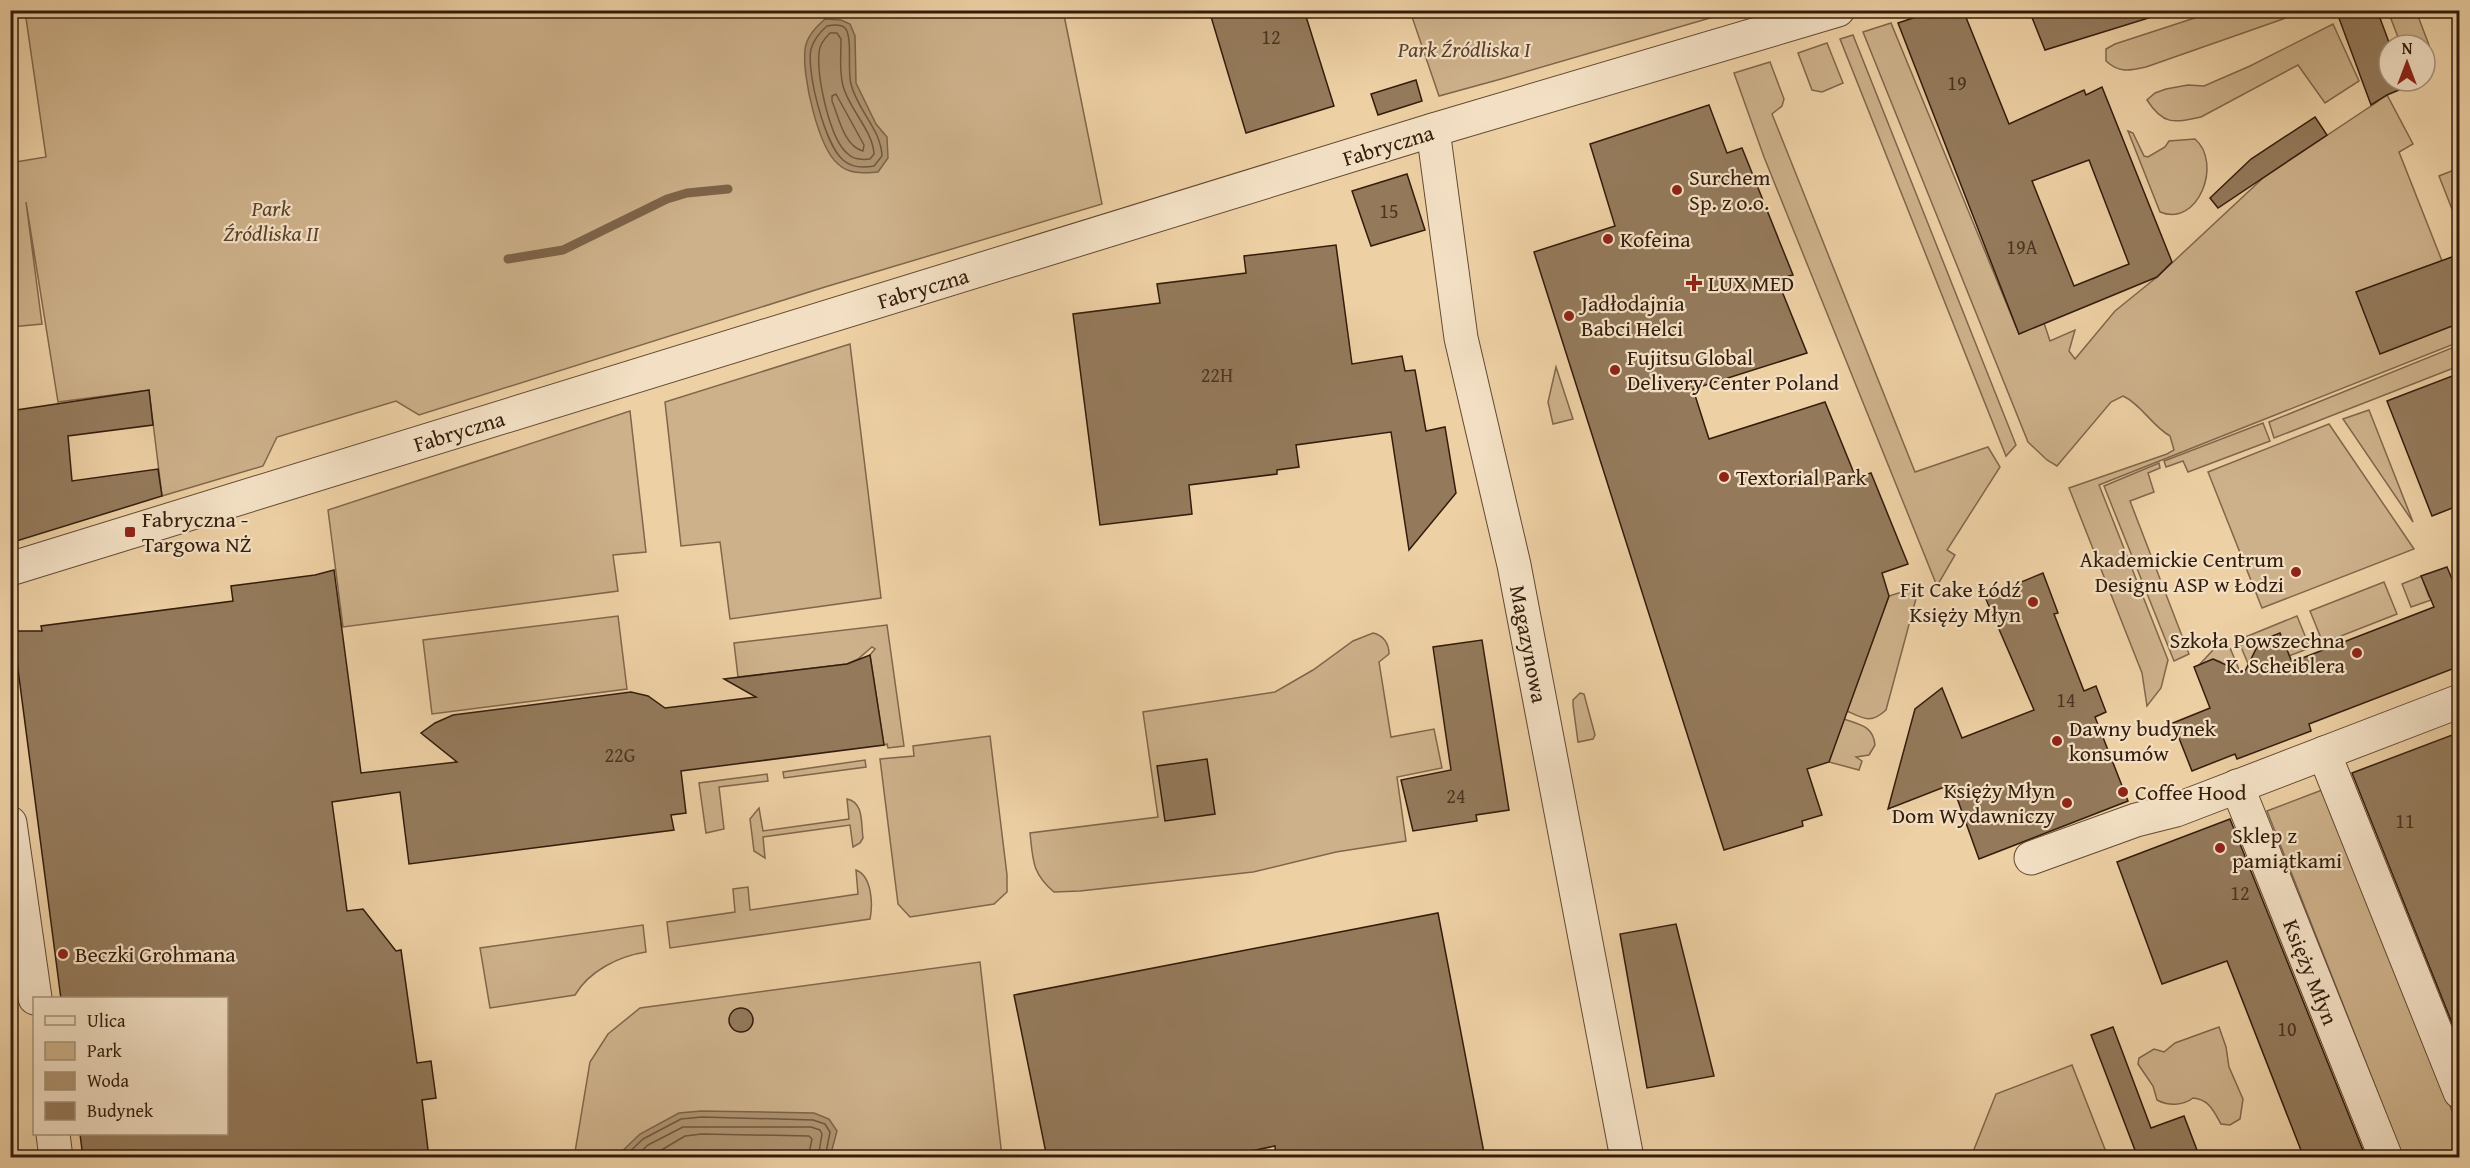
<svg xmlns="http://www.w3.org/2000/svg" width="2470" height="1168" font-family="'Gentium Book Plus',serif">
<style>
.green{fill:#cdb18a;stroke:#80664b;stroke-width:1.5}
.water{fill:#ae9370;stroke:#7d6348;stroke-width:1.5}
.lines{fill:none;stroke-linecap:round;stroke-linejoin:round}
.shore{stroke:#70583e;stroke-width:1.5}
.stream{stroke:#7d6348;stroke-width:9}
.building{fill:#947a5b;stroke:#331c0c;stroke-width:1.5;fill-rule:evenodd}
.minor-casing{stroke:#624932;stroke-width:35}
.minor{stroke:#f3e0c4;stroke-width:33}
.poi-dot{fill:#8f2418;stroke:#f3e0c4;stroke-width:2}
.labels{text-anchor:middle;stroke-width:4.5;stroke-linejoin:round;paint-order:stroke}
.number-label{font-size:20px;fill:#4b3420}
.park-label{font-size:22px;font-style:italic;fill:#5a412c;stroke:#f3e0c4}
.street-label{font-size:22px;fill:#331c0c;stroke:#f3e0c4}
.poi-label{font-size:22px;fill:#331c0c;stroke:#f3e0c4;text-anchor:start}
</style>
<rect width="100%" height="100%" fill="#edd0a4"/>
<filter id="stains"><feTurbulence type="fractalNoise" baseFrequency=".00333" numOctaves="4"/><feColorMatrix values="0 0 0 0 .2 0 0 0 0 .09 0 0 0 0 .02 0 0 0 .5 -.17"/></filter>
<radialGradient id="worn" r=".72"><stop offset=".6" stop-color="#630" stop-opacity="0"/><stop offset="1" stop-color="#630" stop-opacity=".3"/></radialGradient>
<g class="green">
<path d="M1063 10 1102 204 825 287 419 415 396 401 277 437 263 466 162 496 149 390 58 402 26 202 42 324 11 327 10 163 46 157 25 11Z"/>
<path d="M1410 11V10L1734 11 1501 79 1439 96Z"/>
<path d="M2216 11H2296L2283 19 2146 67C2129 71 2119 73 2106 61V49L2115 44Z"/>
<path d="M2388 11H2416L2429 45H2401Z"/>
<path d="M1891 23 2019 334 2044 323 2050 341 2075 330 2069 351 2075 359 2115 311 2157 277 2263 178 2377 102 2386 93 2413 144 2399 152 2459 304V342L2099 485 2168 660 2161 688 2147 706 2142 673 2069 488 2167 454 2174 450 2170 436C2152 426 2141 404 2123 396L2111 402 2057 466 2047 460 2028 442 1863 32Z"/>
<path d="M2333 24 2359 81 2325 103 2298 65 2201 117C2173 123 2163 125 2147 100L2155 93 2166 89 2188 85 2204 86 2250 66Z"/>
<path d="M1853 35 2016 445 2006 456 1840 39Z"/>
<path d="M1827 43 1843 83 1822 92 1812 90 1798 53Z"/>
<path d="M1770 62 1784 99 1782 106 1772 114 1915 472 1988 447 2000 467 1947 550 1955 555 1937 586 1764 157 1734 73Z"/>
<path d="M2128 131 2133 133 2144 156 2148 157 2165 147 2169 141 2195 139C2223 163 2198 228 2160 212Z"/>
<path d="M2459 168V227L2439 176Z"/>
<path d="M850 344 881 598 730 619 720 542 681 546 665 402Z"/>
<path d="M2459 345V366L2274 438 2269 422Z"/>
<path d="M1556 367 1573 419 1553 424 1548 402Z"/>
<path d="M2369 410 2413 522 2343 419Z"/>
<path d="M630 411 646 552 613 555 618 591 343 627 328 510Z"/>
<path d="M2263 423 2270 441 2188 472 2183 461 2166 467 2164 461Z"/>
<path d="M2329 424 2414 549 2262 608 2208 472Z"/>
<path d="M2159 463 2160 468 2148 473 2154 492 2130 501 2189 654 2174 661 2104 486Z"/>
<path d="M2427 574 2424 583 2429 597 2434 599 2411 607 2402 584Z"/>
<path d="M2384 582 2397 614 2323 643 2310 611Z"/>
<path d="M1917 587V595L1886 710C1871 724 1864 719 1847 711L1889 596Z"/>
<path d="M618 616 627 689 432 714 423 640Z"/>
<path d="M2297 616 2310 648 2286 657 2282 638 2275 635 2260 641 2257 648 2255 680 2238 640Z"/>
<path d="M887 625 904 746 888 748 887 744 884 745 870 655 875 649 872 647 858 659 847 664 738 677 734 643Z"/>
<path d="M1373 633C1383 635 1389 643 1389 654L1379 662 1391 737 1434 729 1442 768 1397 777 1406 841 1336 852 1253 872 1080 891 1054 892C1032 873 1033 861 1030 833L1158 817 1143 712 1275 692 1313 670 1353 641Z"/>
<path d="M2228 643 2245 684 2226 677 2221 662 2213 659 2199 665 2214 649Z"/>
<path d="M1580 693 1584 694 1595 735 1593 739 1578 742 1573 705V700Z"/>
<path d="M1844 719C1861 725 1873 726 1875 745L1869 755 1856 757 1862 761 1859 770 1829 762Z"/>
<path d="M990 736 1007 875V892L994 904 910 917 898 904 880 759 914 756 913 746Z"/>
<path d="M865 760 866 767 784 778 783 772Z"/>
<path d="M767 774 768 781 719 787 724 829 706 833 699 783Z"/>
<path d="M2322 790 2459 1128V1157H2403L2267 811Z"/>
<path d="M847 799C864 802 861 824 863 838L860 843 853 847 850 825 763 837 765 858 754 851 750 819 759 808 763 831 849 819Z"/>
<path d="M856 870C872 876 873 904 870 919L670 948 667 922 735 912 733 889 748 887 750 910 858 894Z"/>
<path d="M643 925 646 952C619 956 589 971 575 995L490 1008 480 948Z"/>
<path d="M980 962 1002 1157 574 1158 590 1062 608 1034 640 1008Z"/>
<path d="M2219 1027 2226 1047 2229 1067 2243 1099 2240 1119 2230 1125 2221 1124C2214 1112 2209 1099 2193 1098 2183 1106 2168 1106 2157 1100L2153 1086 2138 1064 2139 1058 2154 1049 2164 1052 2175 1043Z"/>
<path d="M2072 1065 2108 1157H1971L1996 1094Z"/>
</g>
<g class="water">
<path d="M825 19 841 20 850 24 855 36 856 83 876 124 887 137 888 158 878 172C864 173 850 175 838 164 818 147 802 76 805 50 806 37 816 27 825 19Z"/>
<path d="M701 1111 814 1113 829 1119 837 1131 830 1157H616L640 1134 679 1113Z"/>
</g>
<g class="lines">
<g class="shore">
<path d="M827 26C832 25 841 24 845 28 853 37 847 71 851 84 857 110 881 129 882 156L874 166C863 168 852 168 843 160 825 145 806 71 811 49 814 39 820 32 827 26Z"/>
<path d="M837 33 841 39C841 54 839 71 843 86 849 109 873 131 874 154L870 159C862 160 854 160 848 154 829 139 817 76 819 53 819 45 825 38 830 33Z"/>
<path d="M836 94 864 145 863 151C844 146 839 118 832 101V96Z"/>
<path d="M623 1158 643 1139 681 1119 702 1117 813 1120 825 1124 830 1132 825 1158"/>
<path d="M634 1158 648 1145 683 1127H811L820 1130 822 1134 818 1158"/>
<path d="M648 1158 685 1136 702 1134 809 1136 812 1139 808 1158"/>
</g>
<path class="stream" d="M508 259 563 250 667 199 687 193 728 189"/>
</g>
<g class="building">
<path d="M1209 10H1304L1334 106 1246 133Z"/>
<path d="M1937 10H1963L2009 124 2084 90 2086 95 2102 87 2172 262 2157 277 2019 334 1898 23ZM2089 160 2129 264 2074 286 2032 181Z"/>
<path d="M2029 10H2154L2155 16 2045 50Z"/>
<path d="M2336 10H2377L2390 45 2389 81H2403L2406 87 2387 95 2371 105Z"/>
<path d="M1416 80 1422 101 1378 115 1371 94Z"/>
<path d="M1709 105 1727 153 1742 148 1793 275 1777 279 1807 353 1693 389 1709 439 1825 402 1856 478 1871 473 1908 564 1882 573 1889 596 1829 762 1807 769 1822 815 1802 821 1803 826 1724 850 1534 252 1615 226 1590 144Z"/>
<path d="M2315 117 2327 135 2218 208 2210 198 2251 159Z"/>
<path d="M1407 174 1425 230 1371 246 1352 191Z"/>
<path d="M1336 245 1352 364 1402 356 1405 371 1415 370 1426 431 1445 427 1456 493 1409 550 1391 432 1296 445 1299 467 1277 470V474L1189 485 1192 514 1100 525 1073 314 1160 303 1157 284 1246 273 1244 256Z"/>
<path d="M2460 254V323L2380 354 2356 292Z"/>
<path d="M2460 373V505L2432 516 2387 401Z"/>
<path d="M149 390 153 425 68 436 72 481 158 469 162 496 10 543V411Z"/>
<path d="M2447 567 2460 598V666L2309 724 2311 731 2237 759 2235 754 2192 771 2173 723 2210 708 2194 667 2213 659 2244 673 2260 641 2280 633 2292 662 2434 607 2421 576Z"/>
<path d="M334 570 361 773 457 762 421 733 435 723 453 715 631 692 648 696 665 708 756 697 724 679 847 664 870 655 884 745 681 771 686 813 671 815 674 830 409 864 400 792 332 802 347 911 363 909 396 951 401 950 417 1063 431 1061 436 1098 422 1100 429 1158H83L80 1134H226V999H61L13 631H42L41 626 233 601 231 586 315 575Z"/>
<path d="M2043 573 2058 613 2054 614 2084 691 2096 686 2106 712 2095 717 2128 801 1979 859 1952 784 1888 809 1915 709 1942 688 1962 738 2034 710 1985 597Z"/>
<path d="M1482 640 1509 810 1476 815 1477 821 1413 831 1401 780 1451 770 1433 647Z"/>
<path d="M2460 732V1037L2458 1038 2352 773Z"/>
<path d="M1207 759 1215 814 1165 821 1157 766Z"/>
<path d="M2230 819 2366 1158H2304L2227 961 2162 984 2117 862Z"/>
<path d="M1438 913 1485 1158H1276L1275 1146 1218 1158H1047L1014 995Z"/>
<path d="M1676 924 1714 1076 1647 1088 1620 934Z"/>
<circle cx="741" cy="1020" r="12"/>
<path d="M2113 1027 2151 1128 2184 1116 2200 1158H2138L2091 1035Z"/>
</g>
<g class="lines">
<defs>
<g id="minor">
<path d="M1433 130 1461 338 1514 565 1627 1158"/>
<path d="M10 569 1433 130 1838 10"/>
<path d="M2324 753 2460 1092"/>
<path d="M2237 786 2386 1158"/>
<path d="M10 823 35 998"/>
<path d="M2031 858 2136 820 2176 810 2460 701"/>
<path d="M53 1134 56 1158"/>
</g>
</defs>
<use href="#minor" class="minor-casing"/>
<use href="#minor" class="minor"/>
</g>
<g class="poi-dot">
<circle cx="1677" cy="190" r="6"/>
<circle cx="1608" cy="239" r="6"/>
<path d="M1691 274h6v6h6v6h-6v6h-6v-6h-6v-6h6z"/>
<circle cx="1569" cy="316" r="6"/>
<circle cx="1615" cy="370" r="6"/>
<circle cx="1724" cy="477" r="6"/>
<rect x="124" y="526" width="12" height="12" rx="3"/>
<circle cx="2296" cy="572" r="6"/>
<circle cx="2033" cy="602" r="6"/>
<circle cx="2357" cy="653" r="6"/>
<circle cx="2057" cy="741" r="6"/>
<circle cx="2123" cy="792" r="6"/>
<circle cx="2067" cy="803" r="6"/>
<circle cx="2220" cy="848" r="6"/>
<circle cx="63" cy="954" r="6"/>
</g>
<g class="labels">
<g class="number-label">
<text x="1271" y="44">12</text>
<text x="1957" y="90">19</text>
<text x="1389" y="218">15</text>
<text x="2022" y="254">19A</text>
<text x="1217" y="382">22H</text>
<text x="2066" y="707">14</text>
<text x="620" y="762">22G</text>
<text x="1456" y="803">24</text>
<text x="2405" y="828">11</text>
<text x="2240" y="900">12</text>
<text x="2287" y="1036">10</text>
</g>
<g class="park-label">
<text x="1464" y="57">Park Źródliska I</text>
<text x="271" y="216">Park<tspan x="271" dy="25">Źródliska II</tspan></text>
</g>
<g class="street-label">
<text transform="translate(1388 145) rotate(-17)" y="8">Fabryczna</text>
<text transform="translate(923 288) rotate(-17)" y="8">Fabryczna</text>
<text transform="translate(459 431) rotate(-17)" y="8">Fabryczna</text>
<text transform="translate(1529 644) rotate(79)" y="8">Magazynowa</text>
<text transform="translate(2311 972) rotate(68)" y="8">Księży Młyn</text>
</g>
<g class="poi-label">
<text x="1689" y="185">Surchem<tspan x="1689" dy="25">Sp. z o.o.</tspan></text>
<text x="1620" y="247">Kofeina</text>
<text x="1708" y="291">LUX MED</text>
<text x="1581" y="311">Jadłodajnia<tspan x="1581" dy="25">Babci Helci</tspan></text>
<text x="1627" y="365">Fujitsu Global<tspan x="1627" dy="25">Delivery Center Poland</tspan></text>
<text x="1736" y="485">Textorial Park</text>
<text x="142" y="527">Fabryczna -<tspan x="142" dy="25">Targowa NŻ</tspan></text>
<text x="2284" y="567" text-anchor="end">Akademickie Centrum<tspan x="2284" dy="25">Designu ASP w Łodzi</tspan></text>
<text x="2021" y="597" text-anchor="end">Fit Cake Łódź<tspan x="2021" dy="25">Księży Młyn</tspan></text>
<text x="2345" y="648" text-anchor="end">Szkoła Powszechna<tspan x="2345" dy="25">K. Scheiblera</tspan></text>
<text x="2069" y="736">Dawny budynek<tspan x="2069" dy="25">konsumów</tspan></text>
<text x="2055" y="798" text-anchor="end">Księży Młyn<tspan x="2055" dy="25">Dom Wydawniczy</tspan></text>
<text x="2135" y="800">Coffee Hood</text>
<text x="2232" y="843">Sklep z<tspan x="2232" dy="25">pamiątkami</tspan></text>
<text x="75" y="962">Beczki Grohmana</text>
</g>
</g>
<rect width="2470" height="1168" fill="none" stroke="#edd0a4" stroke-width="36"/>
<rect x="12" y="12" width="2446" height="1144" fill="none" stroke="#331c0c" stroke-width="3"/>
<rect x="18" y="18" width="2434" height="1132" fill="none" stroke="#331c0c" stroke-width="1.5"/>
<rect x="33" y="997" width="195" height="138" fill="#f3e0c4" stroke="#a6927a" stroke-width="1.5"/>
<rect x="45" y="1016" width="30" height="9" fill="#f3e0c4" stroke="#a6927a" stroke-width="1.5"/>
<text x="87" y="1027" font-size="18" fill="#331c0c">Ulica</text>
<rect x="45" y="1042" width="30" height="18" fill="#cdb18a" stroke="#a6927a" stroke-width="1.5"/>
<text x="87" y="1057" font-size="18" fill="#331c0c">Park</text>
<rect x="45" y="1072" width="30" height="18" fill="#ae9370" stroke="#a6927a" stroke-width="1.5"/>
<text x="87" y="1087" font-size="18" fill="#331c0c">Woda</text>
<rect x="45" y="1102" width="30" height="18" fill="#947a5b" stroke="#a6927a" stroke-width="1.5"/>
<text x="87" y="1117" font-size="18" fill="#331c0c">Budynek</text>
<g transform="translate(2407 63)"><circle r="28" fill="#f3e0c4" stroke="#a6927a" stroke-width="1.5"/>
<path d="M0-4.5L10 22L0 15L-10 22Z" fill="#8f2418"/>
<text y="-9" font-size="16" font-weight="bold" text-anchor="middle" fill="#331c0c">N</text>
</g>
<rect width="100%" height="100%" filter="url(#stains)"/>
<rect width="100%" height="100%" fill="url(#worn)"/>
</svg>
